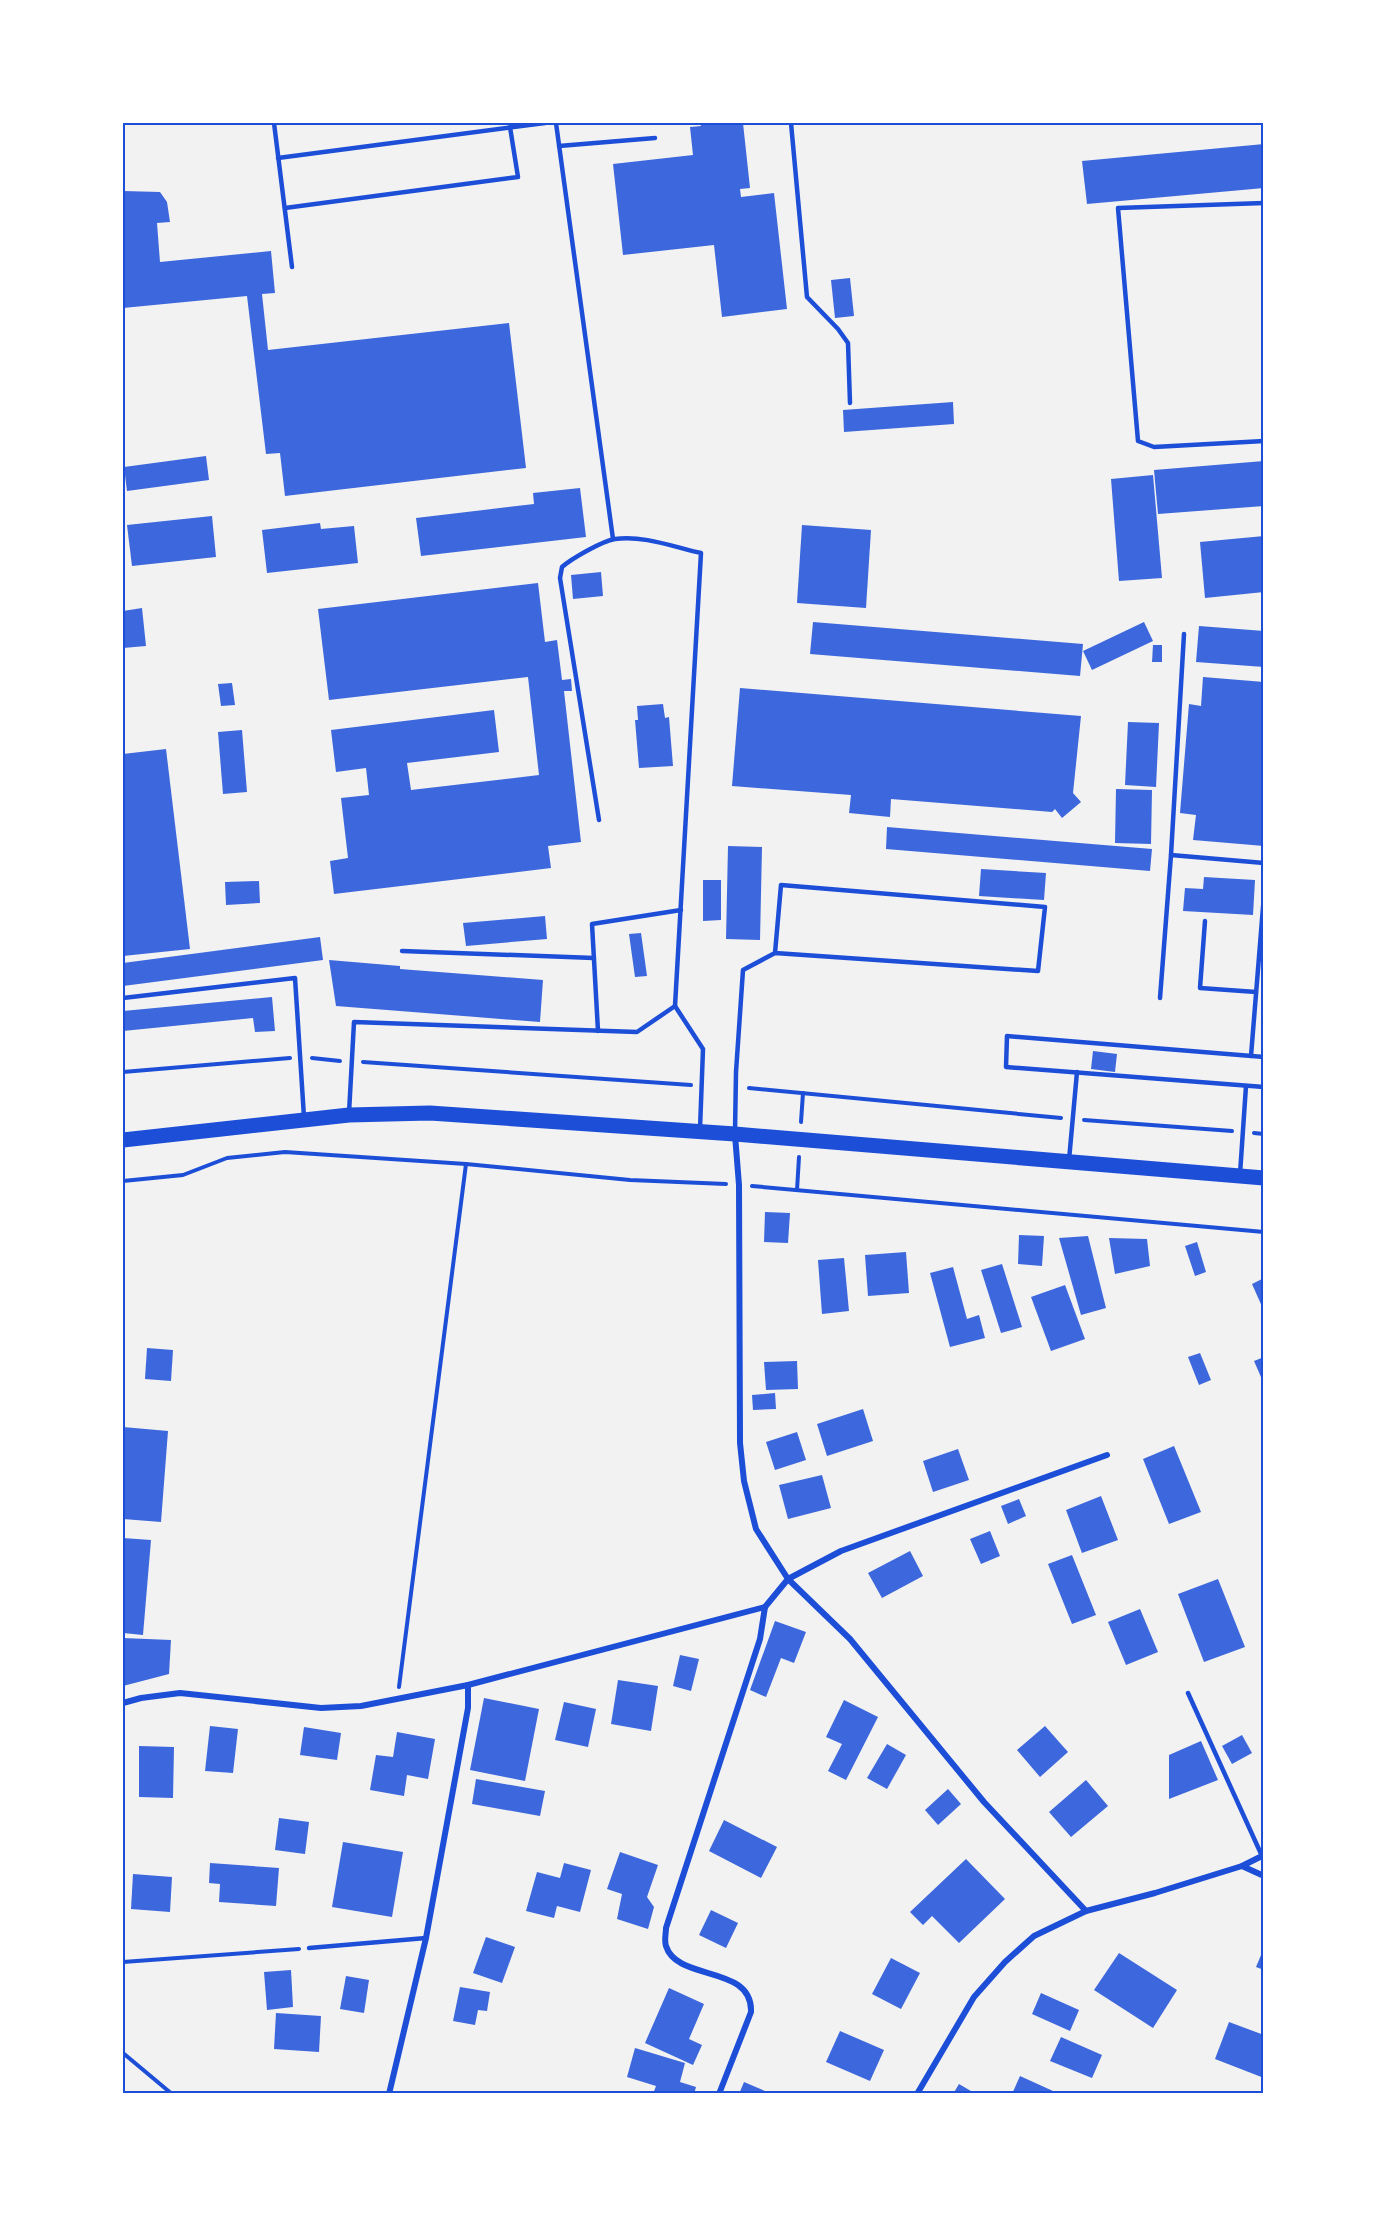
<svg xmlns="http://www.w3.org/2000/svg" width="1387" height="2217" font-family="'DM Sans',sans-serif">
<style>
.building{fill:#3d67dc}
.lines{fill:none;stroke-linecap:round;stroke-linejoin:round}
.path{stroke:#1d4ed8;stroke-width:4}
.service{stroke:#1d4ed8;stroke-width:4.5}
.minor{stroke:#1d4ed8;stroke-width:6}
.primary{stroke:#1d4ed8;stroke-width:15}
.neatline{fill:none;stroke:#1d4ed8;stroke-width:2}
</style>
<rect width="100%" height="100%" fill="#f2f2f2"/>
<g class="building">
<path d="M700 123H743L750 188 740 189 741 197 774 193 787 309 722 317 714 245 623 255 613 164 693 155 690 127 701 126Z"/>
<path d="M1264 144V188L1087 204 1082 161Z"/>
<path d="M123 191 160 192 167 202 170 222 157 223 160 262 271 251 275 293 262 294 268 350 509 323 526 468 285 496 280 453 266 454 247 296 123 308Z"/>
<path d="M850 278 854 316 835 318 831 280Z"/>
<path d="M953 402 954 424 844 432 843 410Z"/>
<path d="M206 456 209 480 127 491 124 467Z"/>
<path d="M1264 461V506L1158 514 1154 470Z"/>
<path d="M1153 475 1162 578 1119 581 1111 479Z"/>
<path d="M580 488 586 537 421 556 416 518 534 504 533 493Z"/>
<path d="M212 516 216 557 132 566 127 525Z"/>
<path d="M320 523 321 529 354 526 358 563 267 573 262 530Z"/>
<path d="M802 525 871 530 866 608 797 603Z"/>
<path d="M1264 536V592L1205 598 1200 542Z"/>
<path d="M601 572 603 596 573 599 571 575Z"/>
<path d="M538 583 545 642 557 640 562 680 571 679 572 691H564L581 842 548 846 551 868 334 894 330 861 348 858 341 798 369 795 366 768 336 772 331 730 494 710 499 752 407 763 411 790 539 775 528 677 329 700 318 609Z"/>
<path d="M142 608 146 646 123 648V611Z"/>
<path d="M813 622 1083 644 1080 676 810 654Z"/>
<path d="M1144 622 1153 641 1092 670 1083 651Z"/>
<path d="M1199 626 1264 631V667L1196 662Z"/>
<path d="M1153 645H1162V662H1152Z"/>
<path d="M1203 677 1264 682V846L1193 840 1196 815 1180 813 1189 704 1201 706Z"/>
<path d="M232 683 235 705 221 706 218 684Z"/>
<path d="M740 688 1081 716 1073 793 1081 802 1062 818 1055 809 1052 812 891 799 890 817 849 813 851 795 732 786Z"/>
<path d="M663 704 665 718 669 717 673 766 639 768 635 720H638L637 706Z"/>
<path d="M1128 722 1159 723 1156 787 1125 785Z"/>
<path d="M242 730 247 792 223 794 218 732Z"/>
<path d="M166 749 190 949 123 956V754Z"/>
<path d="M1116 789 1152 790 1151 844 1115 843Z"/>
<path d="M887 827 1152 849 1150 871 886 849Z"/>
<path d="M728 846 762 847 760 940 726 939Z"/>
<path d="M981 869 1046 873 1044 900 979 896Z"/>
<path d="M1204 877 1255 880 1253 915 1183 911 1185 888 1203 889Z"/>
<path d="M703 880H721V920L703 921Z"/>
<path d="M259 881 260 903 226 905 225 882Z"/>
<path d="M545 916 547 939 466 946 463 923Z"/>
<path d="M641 933 647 976 635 977 629 934Z"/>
<path d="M320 937 323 960 123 986V963Z"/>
<path d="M329 960 400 966V969L543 980 540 1022 336 1006Z"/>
<path d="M272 997 275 1031 255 1032 253 1018 123 1031V1011Z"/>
<path d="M1093 1051 1117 1054 1115 1072 1091 1069Z"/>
<path d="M765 1212 790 1213 788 1243 764 1242Z"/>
<path d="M1019 1235 1044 1236 1042 1266 1018 1264Z"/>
<path d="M1088 1236 1106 1308 1081 1315 1059 1238Z"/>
<path d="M1109 1238 1147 1239 1150 1266 1115 1274Z"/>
<path d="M1197 1242 1206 1272 1195 1276 1185 1246Z"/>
<path d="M906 1252 909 1293 868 1296 865 1255Z"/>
<path d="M844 1258 849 1311 822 1314 818 1260Z"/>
<path d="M1002 1264 1022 1327 1001 1333 981 1270Z"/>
<path d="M953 1267 967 1319 979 1315 985 1338 950 1347 930 1273Z"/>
<path d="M1264 1278V1311L1252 1284Z"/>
<path d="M1065 1285 1085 1339 1051 1351 1031 1297Z"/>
<path d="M147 1348 173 1350 171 1381 145 1379Z"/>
<path d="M1200 1353 1211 1380 1199 1385 1188 1357Z"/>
<path d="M1264 1357V1384L1254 1361Z"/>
<path d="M797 1361 798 1389 766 1390 764 1362Z"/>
<path d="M775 1393 776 1409 753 1410 752 1395Z"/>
<path d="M863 1409 873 1441 827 1456 817 1424Z"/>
<path d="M123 1427 168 1431 161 1522 123 1519Z"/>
<path d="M797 1432 806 1460 775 1470 766 1442Z"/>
<path d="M1174 1446 1201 1512 1169 1524 1143 1459Z"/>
<path d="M958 1449 969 1480 933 1492 923 1461Z"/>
<path d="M822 1475 831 1508 788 1519 779 1485Z"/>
<path d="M1101 1496 1118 1540 1082 1553 1066 1510Z"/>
<path d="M1019 1499 1026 1516 1008 1524 1001 1506Z"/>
<path d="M990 1531 1000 1556 981 1564 970 1539Z"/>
<path d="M123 1538 151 1540 143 1635 123 1633Z"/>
<path d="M910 1551 923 1576 882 1598 868 1573Z"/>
<path d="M1072 1555 1096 1615 1072 1624 1048 1564Z"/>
<path d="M1218 1579 1245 1647 1204 1662 1178 1594Z"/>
<path d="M1140 1609 1158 1652 1126 1665 1108 1622Z"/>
<path d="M775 1621 806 1632 794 1663 781 1658 766 1697 750 1690Z"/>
<path d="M123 1638 171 1640 169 1674 123 1686Z"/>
<path d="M680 1655 699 1659 691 1691 673 1686Z"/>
<path d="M618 1680 658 1686 651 1731 611 1724Z"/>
<path d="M484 1698 539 1709 525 1781 470 1770Z"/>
<path d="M844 1700 878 1717 846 1780 828 1771 842 1744 826 1737Z"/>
<path d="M564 1702 596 1709 588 1747 555 1740Z"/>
<path d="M210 1726 238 1729 233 1773 205 1771Z"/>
<path d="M1045 1726 1068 1752 1040 1777 1017 1750Z"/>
<path d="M304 1727 341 1733 337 1760 300 1755Z"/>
<path d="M397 1732 435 1739 428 1779 407 1775 404 1796 370 1790 376 1755 393 1757Z"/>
<path d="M1242 1735 1252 1753 1232 1764 1222 1746Z"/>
<path d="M1201 1741 1218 1780 1169 1799V1755Z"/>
<path d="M887 1744 906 1755 887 1789 867 1778Z"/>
<path d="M139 1746 174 1747 173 1798 139 1797Z"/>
<path d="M476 1779 545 1791 540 1816 472 1804Z"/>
<path d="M1086 1780 1108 1806 1071 1837 1049 1812Z"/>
<path d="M948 1789 961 1804 938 1825 925 1810Z"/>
<path d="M279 1818 309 1822 305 1854 275 1850Z"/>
<path d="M724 1820 777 1847 761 1878 709 1851Z"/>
<path d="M343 1842 403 1852 392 1917 332 1907Z"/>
<path d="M620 1852 658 1865 647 1897 654 1907 648 1929 617 1919 622 1894 607 1889Z"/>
<path d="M966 1859 1005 1899 959 1943 932 1916 923 1925 910 1912Z"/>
<path d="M210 1863 279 1868 276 1906 219 1902 220 1884 209 1883Z"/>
<path d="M564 1863 591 1870 580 1912 557 1906 554 1918 526 1911 537 1872 560 1878Z"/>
<path d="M133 1874 172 1877 170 1912 131 1909Z"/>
<path d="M711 1910 738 1923 726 1948 699 1935Z"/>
<path d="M486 1937 515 1947 502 1983 473 1973Z"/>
<path d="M1264 1948V1970L1256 1967Z"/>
<path d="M1119 1953 1177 1990 1153 2028 1094 1990Z"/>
<path d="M891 1958 920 1973 901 2009 872 1994Z"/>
<path d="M291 1970 293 2007 267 2010 264 1972Z"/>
<path d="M346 1976 369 1980 364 2013 340 2009Z"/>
<path d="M460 1987 490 1992 487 2011 478 2010 475 2025 453 2021Z"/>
<path d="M669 1988 704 2004 689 2039 702 2045 693 2065 645 2043Z"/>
<path d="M1041 1993 1079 2010 1070 2031 1032 2014Z"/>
<path d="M276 2013 321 2016 319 2052 274 2049Z"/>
<path d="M1229 2022 1264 2035V2078L1215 2059Z"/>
<path d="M840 2031 884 2050 870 2081 826 2062Z"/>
<path d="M1061 2037 1102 2055 1092 2078 1050 2061Z"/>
<path d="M635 2048 685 2063 680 2082 696 2087 694 2094H653L656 2086 627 2077Z"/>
<path d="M1020 2076 1053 2091 1052 2094H1012Z"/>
<path d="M744 2082 772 2094H739Z"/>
<path d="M959 2084 976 2094H953Z"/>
</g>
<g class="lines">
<g class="path">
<path d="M312 1058 340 1061"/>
<path d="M363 1062 691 1085"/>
<path d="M123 1072 290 1058"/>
<path d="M749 1088 1061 1118"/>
<path d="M1084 1120 1232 1131"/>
<path d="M801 1122 803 1093"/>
<path d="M1254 1133 1264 1134"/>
<path d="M123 1181 183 1175 227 1158 285 1152 466 1164 630 1180 726 1184"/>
<path d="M752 1186 1264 1232"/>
<path d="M797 1190 799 1157"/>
<path d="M399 1687 466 1164"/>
<path d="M123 1962 299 1949"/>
<path d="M123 2053 172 2094"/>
</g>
<g class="service">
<path d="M274 123 292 267"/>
<path d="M556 123 613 539"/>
<path d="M791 123 807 297 838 329 848 343 850 403"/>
<path d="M559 146 655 138"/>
<path d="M278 158 545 123"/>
<path d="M1264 203 1118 208 1138 441 1154 447 1264 441"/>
<path d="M285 208 518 177 510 127"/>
<path d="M1184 634 1171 855 1264 863"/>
<path d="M599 820 560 578 562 567C571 559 602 541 615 539 643 535 674 547 701 553L675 1006 703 1049 700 1129"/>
<path d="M1205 921 1200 988 1256 992"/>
<path d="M402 951 594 958"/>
<path d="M123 998 295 978 304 1117"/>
<path d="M1160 998 1171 855"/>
<path d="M598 1031 592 924 681 910"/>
<path d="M1251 1056 1264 895"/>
<path d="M1264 1057 1007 1036 1006 1067 1264 1087"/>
<path d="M349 1113 354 1022 637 1032 675 1006"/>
<path d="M735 1132 736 1072 743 970 775 953 1038 971 1045 907 781 885 775 953"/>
<path d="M1069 1160 1077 1072"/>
<path d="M1240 1174 1246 1086"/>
<path d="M1188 1693 1262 1856"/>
<path d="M309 1948 426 1938"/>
</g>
<g class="minor">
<path d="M735 1135 739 1185 740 1443 744 1481 756 1529 788 1579 850 1639 984 1802 1086 1911"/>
<path d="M123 1703 141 1698 180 1693 321 1708 361 1706 468 1685 765 1607 788 1579 841 1551 1107 1455"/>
<path d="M1242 1866 1264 1876"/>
<path d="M389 2094 426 1938 468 1708V1685"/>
<path d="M719 2094 751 2012C753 1964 677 1982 666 1946 664 1940 666 1934 666 1928L760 1639 765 1607"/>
<path d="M917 2094 974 1997 1005 1962 1034 1936 1086 1911 1155 1893 1242 1866 1264 1855"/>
</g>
<path class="primary" d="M123 1140 349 1115 430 1113 735 1134 1264 1178"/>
</g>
<rect width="1387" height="2217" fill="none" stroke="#ffffff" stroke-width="249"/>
<rect x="124" y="124" width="1138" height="1968" class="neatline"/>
</svg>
